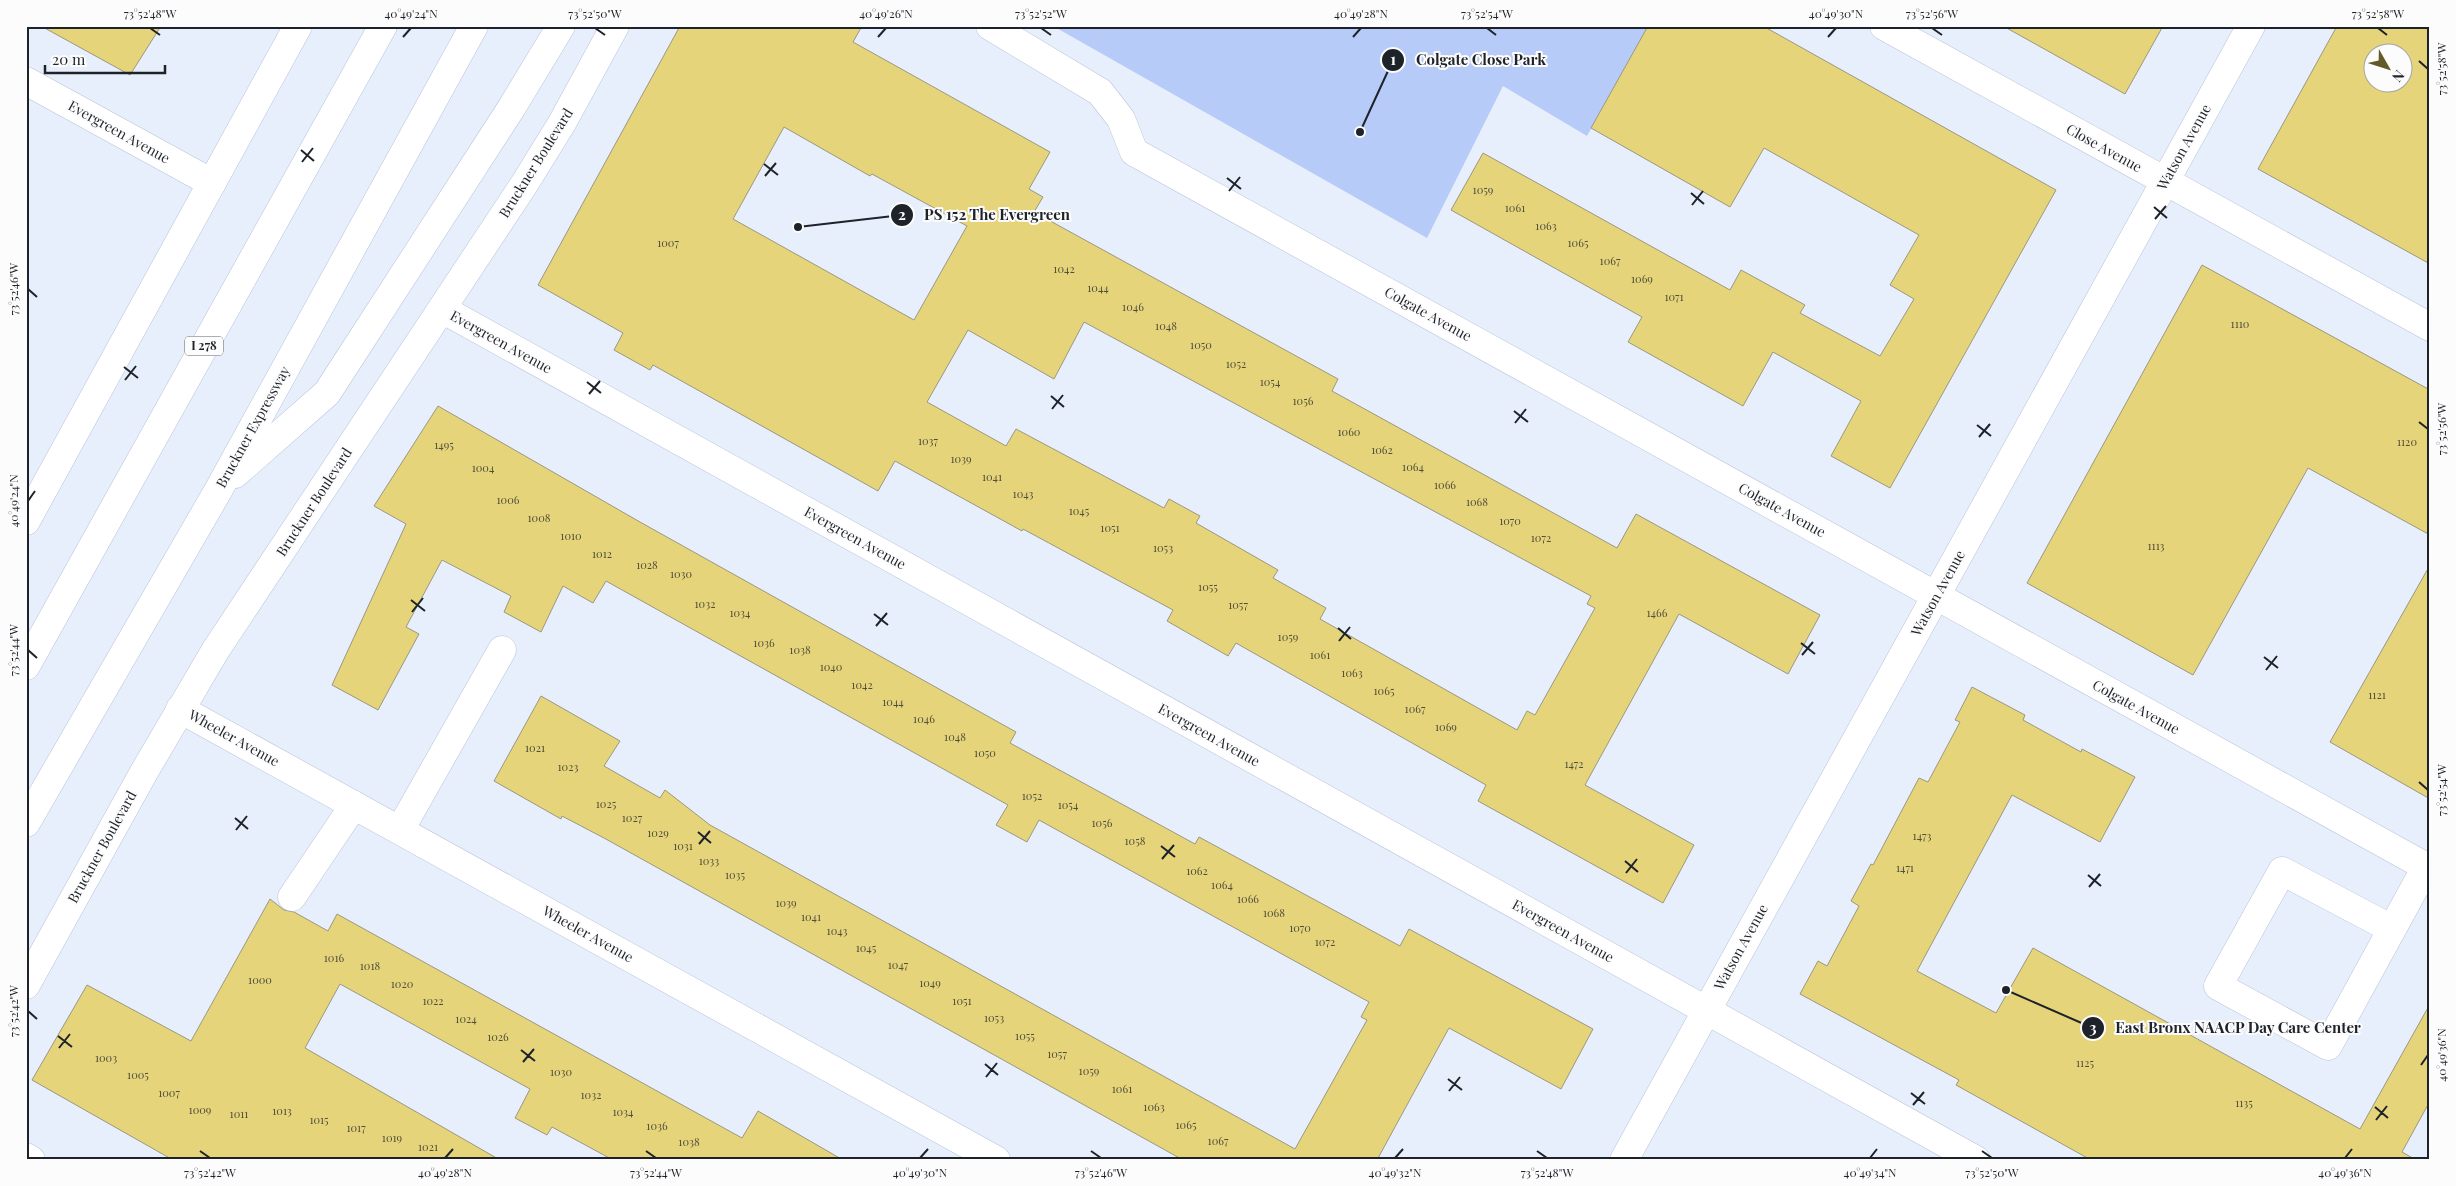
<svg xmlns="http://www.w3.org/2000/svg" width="2456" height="1186" font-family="'Playfair Display',serif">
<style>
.green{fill:#b7cbf8}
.building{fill:#e5d479;stroke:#9b9781;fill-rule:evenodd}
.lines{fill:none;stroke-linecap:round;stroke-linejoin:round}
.minor-casing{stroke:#b9c3d9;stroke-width:29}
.major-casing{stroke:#b9c3d9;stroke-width:29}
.highway-casing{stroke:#b9c3d9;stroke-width:29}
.minor{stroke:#fff;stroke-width:28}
.major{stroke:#fff;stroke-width:28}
.highway{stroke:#fff;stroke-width:28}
.ticks{fill:none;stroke:#1e2229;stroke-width:2}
.labels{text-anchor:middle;stroke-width:4;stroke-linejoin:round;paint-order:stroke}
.number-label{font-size:11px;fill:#504e3d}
.shield{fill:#fcfcfc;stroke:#616368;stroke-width:1}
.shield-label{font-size:12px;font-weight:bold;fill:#1e2229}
.street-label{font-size:14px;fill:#1e2229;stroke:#fcfcfc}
.leader{fill:none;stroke:#1e2229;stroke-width:2}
.callout-dot{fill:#1e2229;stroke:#fcfcfc;stroke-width:2}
.mark-label{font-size:15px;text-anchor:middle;font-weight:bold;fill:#fff}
.callout-label{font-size:15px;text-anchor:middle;font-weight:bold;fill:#1e2229;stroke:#fcfcfc;stroke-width:4;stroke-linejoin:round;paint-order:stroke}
.neatline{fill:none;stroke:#1e2229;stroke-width:2}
.ticks-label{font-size:12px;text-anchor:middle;fill:#1e2229}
</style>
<rect width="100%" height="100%" fill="#e8effc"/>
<path class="green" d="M1053 26H1648L1587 136 1503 86 1427 238Z"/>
<g class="building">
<path d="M41 26H161L130 75Z"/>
<path d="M680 26H862L853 42 1050 152 1029 189 1043 197 1034 212 1338 379 1332 391 1617 548 1636 514 1820 615 1788 674 1679 614 1585 785 1694 845 1663 903 1478 801 1486 785 1236 643 1228 656 1167 621 1173 610 1023 529 1022 531 895 461 878 491 653 365 650 370 614 350 623 333 538 285ZM784 127 870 176 872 174 967 226 914 320 733 219ZM1084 322 1591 596 1587 604 1595 608 1535 715 1527 711 1517 730 1320 619 1326 608 1273 578 1278 570 1196 523 1200 516 1169 499 1164 508 1016 429 1006 446 927 402 968 330 1054 379Z"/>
<path d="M1648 26H1763L2056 190 1890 488 1831 456 1861 401 1773 352 1743 406 1628 342 1642 317 1451 210 1483 153 1730 290 1741 270 1805 305 1800 313 1880 356 1914 299 1890 285 1919 235 1764 148 1730 207 1591 128Z"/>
<path d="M2003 26H2163L2125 94Z"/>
<path d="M2337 26H2430V264L2258 169ZM2374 52H2404V82H2374Z"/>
<path d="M2202 265 2430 390V535L2308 468 2193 675 2027 583Z"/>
<path d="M438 406 640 522 1016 732 1010 743 1195 844 1199 837 1400 946 1409 929 1593 1029 1561 1089 1449 1028 1377 1160H1183L604 838 562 816 561 819 494 781 541 696 620 741 604 766 660 798 665 790 710 825 1295 1149 1367 1020 1361 1017 1369 1002 1039 820 1027 842 996 825 1008 805 606 581 593 603 563 586 541 632 504 612 511 596 442 560 406 627 419 634 378 710 332 685 406 524 374 506Z"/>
<path d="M2430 565V799L2330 742Z"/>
<path d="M1972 687 2025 715 2023 720 2081 752 2082 749 2135 777 2100 842 2012 795 1917 971 1996 1013 2033 948 2360 1129 2430 1004V1101L2402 1152 2416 1160H2091L1956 1085 1959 1080 1800 994 1818 961 1827 966 1859 906 1851 901 1871 864 1873 865 1919 778 1928 782 1960 722 1955 720Z"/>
<path d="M270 899 284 910 294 912 328 931 337 914 742 1138 758 1111 843 1160H613L552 1127 547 1135 515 1118 530 1089 340 984 305 1048 500 1160H173L32 1080 87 985 191 1041Z"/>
</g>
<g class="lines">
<defs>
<g id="minor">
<path d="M990 26 1100 92 1121 119 1134 152 2430 869"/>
<path d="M1884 26 2430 327"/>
<path d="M26 81 212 183"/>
<path d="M442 309 1976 1160"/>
<path d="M180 709 996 1160"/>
<path d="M400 830 502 650"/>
<path d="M292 897 354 805"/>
<path d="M2392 929 2282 871 2218 986 2328 1046 2426 867"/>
<path d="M26 1157 31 1160"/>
<path d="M1624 1160 2251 26"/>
</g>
<g id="major">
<path d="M26 521 298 26"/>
<path d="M26 985 144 772 215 651 525 183 562 123 615 26"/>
</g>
<g id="highway">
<path d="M235 474 327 393 512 107 561 26"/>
<path d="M26 666 383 26"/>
<path d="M26 823 219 489 474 26"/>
</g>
</defs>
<use href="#minor" class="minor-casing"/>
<use href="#major" class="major-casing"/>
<use href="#highway" class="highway-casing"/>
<use href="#minor" class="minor"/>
<use href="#major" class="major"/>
<use href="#highway" class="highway"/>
</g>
<path class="ticks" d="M150 28 160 35M595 28 605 35M1041 28 1051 35M1487 28 1496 35M1932 28 1942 35M2378 28 2387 35M403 37 411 28M878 37 886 28M1353 37 1361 28M1828 37 1836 28M2419 61 2428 69M301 150 314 161M302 162 313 148M764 164 778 175M765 176 776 163M1227 178 1241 189M1229 191 1240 177M1691 193 1704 204M1692 205 1703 191M2154 207 2167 218M2155 219 2166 206M28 289 37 297M124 367 138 378M125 380 136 366M587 382 601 393M589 394 600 381M1051 396 1064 407M1052 409 1063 395M1514 411 1528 422M2419 422 2428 429M1515 423 1526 409M1977 425 1991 436M1979 437 1990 424M28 501 35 491M411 600 425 611M412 612 423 598M874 614 888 625M876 626 887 613M1338 628 1351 639M1339 641 1350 627M1801 643 1815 654M28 650 37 658M1802 655 1813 642M2264 657 2278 668M2266 670 2277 656M2419 782 2428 790M235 818 248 829M236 830 247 816M698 832 711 843M699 844 710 831M1161 846 1175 857M1162 859 1174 845M1625 861 1638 872M1626 873 1637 859M2088 875 2101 886M2089 887 2100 874M28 1011 37 1019M58 1036 72 1047M59 1048 70 1034M521 1050 535 1061M523 1062 534 1049M985 1064 998 1075M2421 1065 2428 1055M986 1077 997 1063M1448 1079 1462 1090M1449 1091 1460 1077M1911 1093 1925 1104M1913 1105 1924 1092M2375 1107 2388 1118M2376 1120 2387 1106M200 1151 210 1158M646 1151 656 1158M1091 1151 1101 1158M1537 1151 1547 1158M1982 1151 1992 1158M445 1158 453 1149M920 1158 928 1149M1395 1158 1403 1149M1870 1158 1877 1149M2345 1158 2352 1149"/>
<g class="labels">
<g class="number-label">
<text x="1483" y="194">1059</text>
<text x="1515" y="212">1061</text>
<text x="1546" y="230">1063</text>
<text x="668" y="247">1007</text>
<text x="1578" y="247">1065</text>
<text x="1610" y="265">1067</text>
<text x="1064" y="273">1042</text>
<text x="1642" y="283">1069</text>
<text x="1098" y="292">1044</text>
<text x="1674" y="301">1071</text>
<text x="1133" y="311">1046</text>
<text x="2240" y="328">1110</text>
<text x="1166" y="330">1048</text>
<text x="1201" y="349">1050</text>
<text x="1236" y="368">1052</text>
<text x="1270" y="386">1054</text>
<text x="1303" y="405">1056</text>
<text x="1349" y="436">1060</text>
<text x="928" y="445">1037</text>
<text x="2407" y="446">1120</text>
<text x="444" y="449">1495</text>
<text x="1382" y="454">1062</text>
<text x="961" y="463">1039</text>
<text x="1413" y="471">1064</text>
<text x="483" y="472">1004</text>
<text x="992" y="481">1041</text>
<text x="1445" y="489">1066</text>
<text x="1023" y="498">1043</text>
<text x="508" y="504">1006</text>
<text x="1477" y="506">1068</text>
<text x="1079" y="515">1045</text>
<text x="539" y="522">1008</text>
<text x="1510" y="525">1070</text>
<text x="1110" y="532">1051</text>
<text x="571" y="540">1010</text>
<text x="1541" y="542">1072</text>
<text x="2156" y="550">1113</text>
<text x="1163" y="552">1053</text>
<text x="602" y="558">1012</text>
<text x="647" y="569">1028</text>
<text x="681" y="578">1030</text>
<text x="1208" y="591">1055</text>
<text x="705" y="608">1032</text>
<text x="1238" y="609">1057</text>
<text x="740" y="617">1034</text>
<text x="1657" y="617">1466</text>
<text x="1288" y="641">1059</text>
<text x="764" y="647">1036</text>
<text x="800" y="654">1038</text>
<text x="1320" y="659">1061</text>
<text x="831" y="671">1040</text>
<text x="1352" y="677">1063</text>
<text x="862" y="689">1042</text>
<text x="1384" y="695">1065</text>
<text x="2377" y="699">1121</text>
<text x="893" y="706">1044</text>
<text x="1415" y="713">1067</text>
<text x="924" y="723">1046</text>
<text x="1446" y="731">1069</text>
<text x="955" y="741">1048</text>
<text x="535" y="752">1021</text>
<text x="985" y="757">1050</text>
<text x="1574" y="768">1472</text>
<text x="568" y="771">1023</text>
<text x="1032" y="800">1052</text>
<text x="606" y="808">1025</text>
<text x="1068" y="809">1054</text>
<text x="632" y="822">1027</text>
<text x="1102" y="827">1056</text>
<text x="658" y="837">1029</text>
<text x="1922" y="840">1473</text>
<text x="1135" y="845">1058</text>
<text x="683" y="850">1031</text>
<text x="709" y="865">1033</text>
<text x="1905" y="872">1471</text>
<text x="1197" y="875">1062</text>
<text x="735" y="879">1035</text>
<text x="1222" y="889">1064</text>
<text x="1248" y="903">1066</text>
<text x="786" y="907">1039</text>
<text x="1274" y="917">1068</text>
<text x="811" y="921">1041</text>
<text x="1300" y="932">1070</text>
<text x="837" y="935">1043</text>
<text x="1325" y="946">1072</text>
<text x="866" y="952">1045</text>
<text x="334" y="962">1016</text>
<text x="898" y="969">1047</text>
<text x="370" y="970">1018</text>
<text x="260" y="984">1000</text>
<text x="930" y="987">1049</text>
<text x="402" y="988">1020</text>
<text x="433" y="1005">1022</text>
<text x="962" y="1005">1051</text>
<text x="994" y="1022">1053</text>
<text x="466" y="1023">1024</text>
<text x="1025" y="1040">1055</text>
<text x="498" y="1041">1026</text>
<text x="1057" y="1058">1057</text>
<text x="106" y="1062">1003</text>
<text x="2085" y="1067">1125</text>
<text x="1089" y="1075">1059</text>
<text x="561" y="1076">1030</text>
<text x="138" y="1079">1005</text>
<text x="1122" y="1093">1061</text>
<text x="169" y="1097">1007</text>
<text x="591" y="1099">1032</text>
<text x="2244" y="1107">1135</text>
<text x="1154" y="1111">1063</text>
<text x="200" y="1114">1009</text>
<text x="282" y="1115">1013</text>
<text x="623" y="1116">1034</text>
<text x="239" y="1118">1011</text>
<text x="319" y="1124">1015</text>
<text x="1186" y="1129">1065</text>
<text x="657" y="1130">1036</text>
<text x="356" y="1132">1017</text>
<text x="392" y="1142">1019</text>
<text x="1218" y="1145">1067</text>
<text x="689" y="1146">1038</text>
<text x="428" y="1151">1021</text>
</g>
<rect class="shield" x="185" y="336.5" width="38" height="19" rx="4"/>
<g class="shield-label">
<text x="204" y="350">I 278</text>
</g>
<g class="street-label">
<text transform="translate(119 132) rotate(29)" y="5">Evergreen Avenue</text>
<text transform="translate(2184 147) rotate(-61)" y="5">Watson Avenue</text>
<text transform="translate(2104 148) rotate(29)" y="5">Close Avenue</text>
<text transform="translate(536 163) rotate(-58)" y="5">Bruckner Boulevard</text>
<text transform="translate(1428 314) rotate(29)" y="5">Colgate Avenue</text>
<text transform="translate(501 342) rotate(29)" y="5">Evergreen Avenue</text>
<text transform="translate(253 427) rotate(-61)" y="5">Bruckner Expressway</text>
<text transform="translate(314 502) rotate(-57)" y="5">Bruckner Boulevard</text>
<text transform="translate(1782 510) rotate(29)" y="5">Colgate Avenue</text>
<text transform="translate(855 538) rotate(29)" y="5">Evergreen Avenue</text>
<text transform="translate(1938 593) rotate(-61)" y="5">Watson Avenue</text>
<text transform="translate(2136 707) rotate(29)" y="5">Colgate Avenue</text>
<text transform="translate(1209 735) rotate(29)" y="5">Evergreen Avenue</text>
<text transform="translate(234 738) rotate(29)" y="5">Wheeler Avenue</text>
<text transform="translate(102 847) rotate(-61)" y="5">Bruckner Boulevard</text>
<text transform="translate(1563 931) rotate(29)" y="5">Evergreen Avenue</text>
<text transform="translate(588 934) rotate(29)" y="5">Wheeler Avenue</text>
<text transform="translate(1741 947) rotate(-61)" y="5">Watson Avenue</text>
</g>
</g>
<path class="leader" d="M1360 132L1393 60M798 227L902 215M2006 990L2093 1028"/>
<g class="callout-dot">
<circle cx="1360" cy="132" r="5"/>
<circle cx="798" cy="227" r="5"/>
<circle cx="2006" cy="990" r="5"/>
<circle cx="1393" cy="60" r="12"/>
<circle cx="902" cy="215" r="12"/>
<circle cx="2093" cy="1028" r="12"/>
</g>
<g class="mark-label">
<text x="1393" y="65">1</text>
<text x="902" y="220">2</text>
<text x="2093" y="1033">3</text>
</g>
<g class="callout-label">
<text x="1481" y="65">Colgate Close Park</text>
<text x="997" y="220">PS 152 The Evergreen</text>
<text x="2238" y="1033">East Bronx NAACP Day Care Center</text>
</g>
<rect width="2456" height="1186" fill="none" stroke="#fcfcfc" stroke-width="55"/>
<g transform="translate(2388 68) rotate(129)"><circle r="24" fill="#fcfcfc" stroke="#a3a5a8"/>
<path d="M0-4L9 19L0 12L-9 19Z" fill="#635a27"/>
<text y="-8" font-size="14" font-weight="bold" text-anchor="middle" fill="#1e2229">N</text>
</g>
<path d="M45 65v8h120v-8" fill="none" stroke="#1e2229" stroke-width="2.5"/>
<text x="52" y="65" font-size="15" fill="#1e2229" stroke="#fcfcfc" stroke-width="4" paint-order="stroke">20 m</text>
<rect x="28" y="28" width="2400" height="1130" class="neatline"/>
<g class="ticks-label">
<text x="150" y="18">73°52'48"W</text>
<text x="411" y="18">40°49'24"N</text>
<text x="595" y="18">73°52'50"W</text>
<text x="886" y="18">40°49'26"N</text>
<text x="1041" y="18">73°52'52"W</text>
<text x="1361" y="18">40°49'28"N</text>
<text x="1487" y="18">73°52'54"W</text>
<text x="1836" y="18">40°49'30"N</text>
<text x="1932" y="18">73°52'56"W</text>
<text x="2378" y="18">73°52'58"W</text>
<text transform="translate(2442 69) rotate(-90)" y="4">73°52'58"W</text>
<text transform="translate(14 289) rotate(-90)" y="4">73°52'46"W</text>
<text transform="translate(2442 429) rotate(-90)" y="4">73°52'56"W</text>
<text transform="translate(14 501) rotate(-90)" y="4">40°49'24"N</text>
<text transform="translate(14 650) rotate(-90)" y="4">73°52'44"W</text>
<text transform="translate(2442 790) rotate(-90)" y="4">73°52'54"W</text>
<text transform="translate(14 1011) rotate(-90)" y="4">73°52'42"W</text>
<text transform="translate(2442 1055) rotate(-90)" y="4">40°49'36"N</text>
<text x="210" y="1177">73°52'42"W</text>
<text x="445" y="1177">40°49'28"N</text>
<text x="656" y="1177">73°52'44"W</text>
<text x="920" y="1177">40°49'30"N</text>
<text x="1101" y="1177">73°52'46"W</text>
<text x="1395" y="1177">40°49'32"N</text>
<text x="1547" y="1177">73°52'48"W</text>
<text x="1870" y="1177">40°49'34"N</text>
<text x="1992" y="1177">73°52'50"W</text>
<text x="2345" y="1177">40°49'36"N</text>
</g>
</svg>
